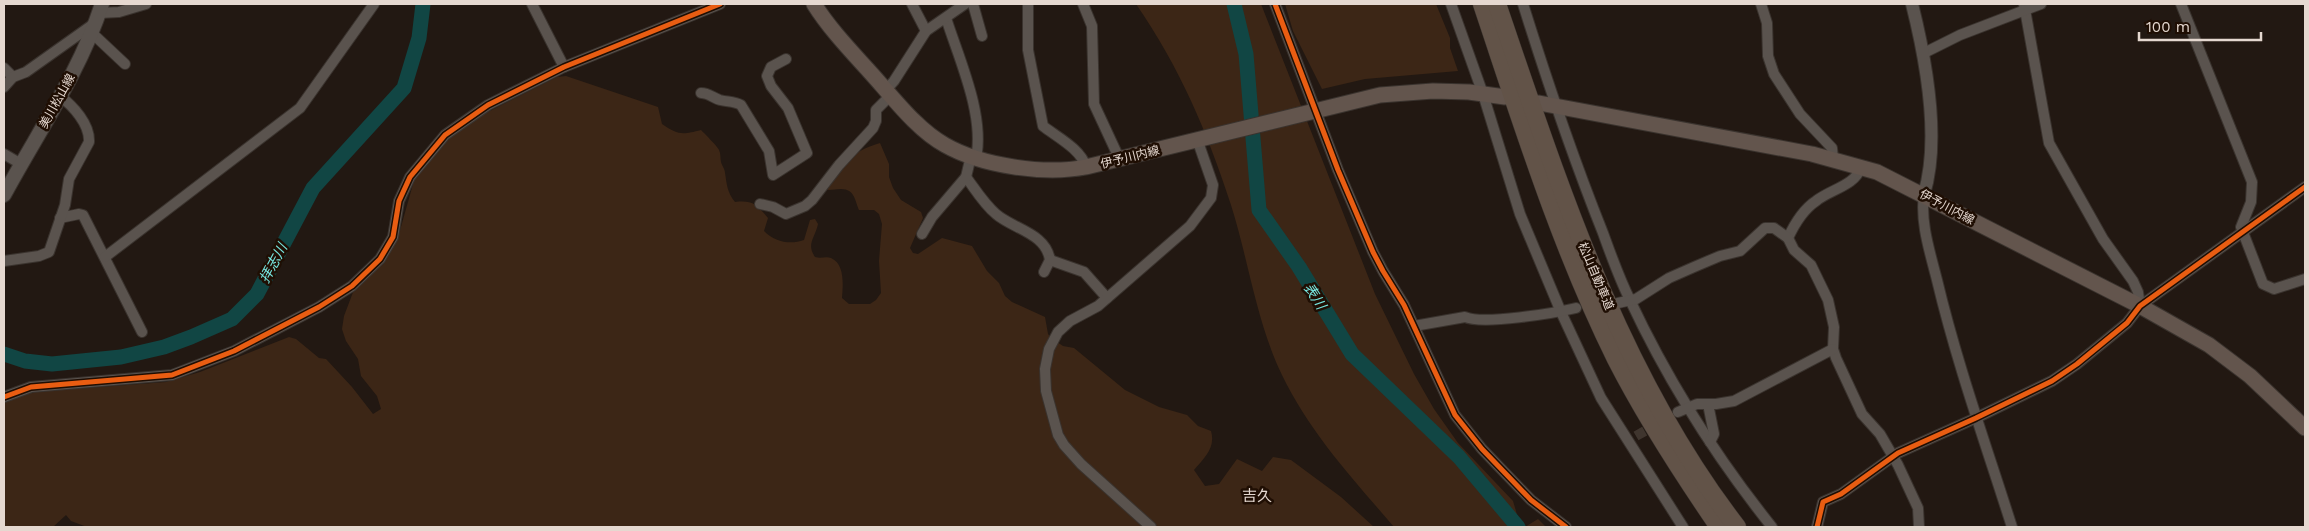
<svg xmlns="http://www.w3.org/2000/svg" width="2309" height="531" font-family="'Work Sans','Noto Sans JP',sans-serif">
<style>
.green{fill:#3c2616}
.lines{fill:none;stroke-linecap:round;stroke-linejoin:round}
.river{stroke:#114644;stroke-width:15}
.minor-tunnel{stroke:#3f352e;stroke-width:10;stroke-dasharray:10 5;stroke-linecap:butt}
.minor-casing{stroke:#3a332e;stroke-width:12}
.tertiary-casing{stroke:#3a332e;stroke-width:14}
.secondary-casing{stroke:#3a332e;stroke-width:16}
.primary-casing{stroke:#3a332e;stroke-width:17}
.motorway-casing{stroke:#3a332e;stroke-width:19}
.minor{stroke:#5a534e;stroke-width:10}
.tertiary{stroke:#5a534e;stroke-width:12}
.secondary{stroke:#5a534e;stroke-width:14}
.primary{stroke:#63554d;stroke-width:15}
.motorway{stroke:#625348;stroke-width:18}
.cycleway-casing{stroke:#1f0e03;stroke-width:8}
.cycleway{stroke:#e95d12;stroke-width:5}
.labels{text-anchor:middle;stroke-width:5;stroke-linejoin:round;paint-order:stroke}
.street-label{font-size:12px;fill:#e5d8d0;stroke:#1f0e03}
.water-label{font-size:14px;font-style:italic;fill:#77e7e1;stroke:#1f0e03}
.quarter-label{font-size:15px;fill:#e5d8d0;stroke:#1f0e03}
</style>
<rect width="100%" height="100%" fill="#221812"/>
<g class="green">
<path d="M1136 4H1261L1375 294 1414 374 1434 409 1458 443 1513 501 1518 518 1525 527 1538 519 1546 527H1394C1353 479 1310 433 1282 375 1256 321 1249 262 1231 205 1207 131 1180 68 1136 4Z"/>
<path d="M1285 4H1436L1450 38V48L1458 71 1365 79 1322 89 1293 31Z"/>
<path d="M566 76 658 107 662 124C678 135 682 135 701 130 704 133 719 148 719 150 721 154 720 158 721 162 722 166 725 169 725 173 727 185 727 192 735 202 753 200 756 204 768 218L764 231C775 242 790 245 804 240L810 220 815 219 818 224C815 238 806 244 815 257 821 259 826 256 831 258 845 264 843 285 842 298L849 304H870L876 300 881 293 879 261 882 224 879 214 874 210H859C855 201 855 189 841 189 836 189 833 190 828 190L827 187C845 162 850 152 880 143L889 164V177L893 188 901 200 921 212 923 218 910 248 913 253 918 254 942 238 972 246 987 271 999 283 1005 296 1012 302 1045 317 1048 334 1051 338 1063 346 1074 348 1125 390 1159 407 1187 415 1198 426 1211 431C1216 448 1204 458 1194 470L1205 486 1219 484 1237 459 1262 471 1273 457 1291 460 1341 497 1374 527H87L71 521 66 515 53 527H4V402L34 392 166 382 200 372 289 337 296 339 319 358 326 359 352 387 373 414 381 409 377 396 361 376 358 359 346 341 342 329 344 316 355 287 387 255 399 234 415 177 427 160 449 139 472 120 557 77Z"/>
</g>
<g class="lines">
<g class="river">
<path d="M1234 4 1246 54 1259 210 1299 267 1352 354 1459 457 1518 527"/>
<path d="M4 354 25 361 52 364 121 357 164 347 191 337 232 319 257 294 313 188 404 88 419 38 423 4"/>
</g>
<path class="minor-tunnel" d="M1636 436 1678 412"/>
<defs>
<g id="minor">
<path d="M532 4 564 67"/>
<path d="M912 4 926 31"/>
<path d="M973 4 982 36"/>
<path d="M1028 4V50L1043 126C1057 137 1081 149 1086 167"/>
<path d="M1083 4 1092 26 1094 104 1120 160"/>
<path d="M1275 4 1338 170 1373 252 1383 271 1404 305 1455 415 1482 449 1531 500 1566 527"/>
<path d="M1451 4 1483 94 1520 214 1561 312 1601 398 1683 527"/>
<path d="M1523 4C1547 81 1573 158 1603 233 1611 255 1619 278 1630 300 1668 381 1716 457 1772 527"/>
<path d="M1761 4 1767 23 1768 56 1774 74 1800 114 1832 148 1833 158"/>
<path d="M2024 4 2049 143 2103 239 2133 281 2138 292 2140 306"/>
<path d="M2181 4 2252 182 2251 202 2241 227 2263 284 2274 289 2305 279"/>
<path d="M99 13 119 12 146 4"/>
<path d="M946 18C959 59 985 115 976 158"/>
<path d="M92 33 125 64"/>
<path d="M1924 53 1960 35 2041 4"/>
<path d="M4 68 13 77"/>
<path d="M4 87 13 77 26 72 95 23"/>
<path d="M886 90 894 81 926 31 965 4"/>
<path d="M701 93C709 93 713 98 720 100 728 102 734 101 741 105L769 151 773 175 807 153 788 108 771 86 767 76 771 67 786 59"/>
<path d="M4 154 21 164"/>
<path d="M1861 167C1855 186 1831 189 1816 201 1804 209 1794 225 1788 238L1794 250 1811 265 1828 300 1834 327 1833 349 1836 358 1862 414 1880 434 1898 465 1918 508 1919 527"/>
<path d="M966 177C975 189 984 204 996 214 1013 229 1046 233 1050 260L1044 272"/>
<path d="M1924 194C1920 223 1930 252 1937 280 1957 364 1986 445 2012 527"/>
<path d="M760 204 773 207 786 214 805 206 812 200 839 165 873 128 876 121V110L891 95"/>
<path d="M60 218 79 214 83 215 142 332"/>
<path d="M922 234 932 217 966 177 971 156"/>
<path d="M105 257 300 108 374 4"/>
<path d="M1050 260 1084 272 1107 298"/>
<path d="M4 261 39 256 49 252 65 205 69 179 89 142C90 124 73 106 60 96"/>
<path d="M1618 303 1636 299 1669 278 1694 267 1720 256 1740 251 1765 228H1774L1788 238"/>
<path d="M1414 326 1465 317C1483 325 1555 313 1576 308"/>
<path d="M4 397 31 387 172 375 234 351 319 307 352 286 380 259 393 237 399 201 410 177 445 135 488 105 564 67 720 4"/>
<path d="M1708 404 1714 434 1710 442"/>
<path d="M1678 412 1697 404H1716L1734 401 1833 349"/>
<path d="M1151 527 1081 464 1064 445 1058 435 1046 391 1045 369 1049 349 1058 332 1070 321 1098 306 1190 226 1211 198 1213 185 1197 139"/>
<path d="M1817 527 1823 502 1841 494 1898 453 1976 418 2052 381 2077 364 2127 323 2140 306 2305 187"/>
</g>
<path id="tertiary" d="M1912 4C1926 60 1941 138 1924 194"/>
<path id="secondary" d="M4 195C38 132 80 72 102 4"/>
<g id="primary">
<path d="M814 4C829 28 850 50 869 71 892 96 916 129 945 145 982 166 1044 175 1086 167L1380 95 1433 91 1469 92 1505 97"/>
<path d="M1539 103 1812 154 1877 172 2140 306 2209 345 2250 376 2305 428"/>
</g>
<g id="motorway">
<path d="M1482 4C1522 123 1560 246 1616 359 1646 418 1682 473 1719 527"/>
<path d="M1497 4C1559 185 1618 373 1737 527"/>
</g>
</defs>
<use href="#minor" class="minor-casing"/>
<use href="#tertiary" class="tertiary-casing"/>
<use href="#secondary" class="secondary-casing"/>
<use href="#primary" class="primary-casing"/>
<use href="#motorway" class="motorway-casing"/>
<use href="#minor" class="minor"/>
<use href="#tertiary" class="tertiary"/>
<use href="#secondary" class="secondary"/>
<use href="#primary" class="primary"/>
<use href="#motorway" class="motorway"/>
<defs>
<g id="cycleway">
<path d="M1275 4 1338 170 1373 252 1383 271 1404 305 1455 415 1482 449 1531 500 1566 527"/>
<path d="M4 397 31 387 172 375 234 351 319 307 352 286 380 259 393 237 399 201 410 177 445 135 488 105 564 67 720 4"/>
<path d="M1817 527 1823 502 1841 494 1898 453 1976 418 2052 381 2077 364 2127 323 2140 306 2305 187"/>
</g>
</defs>
<use href="#cycleway" class="cycleway-casing"/>
<use href="#cycleway" class="cycleway"/>
</g>
<g class="labels">
<g class="street-label">
<text transform="translate(57 101) rotate(-61)" y="4">美川松山線</text>
<text transform="translate(1130 157) rotate(-14)" y="4">伊予川内線</text>
<text transform="translate(1947 207) rotate(28)" y="4">伊予川内線</text>
<text transform="translate(1596 276) rotate(67)" y="4">松山自動車道</text>
</g>
<g class="water-label">
<text transform="translate(273 263) rotate(-62)" y="5">拝志川</text>
<text transform="translate(1315 296) rotate(57)" y="5">表川</text>
</g>
<g class="quarter-label">
<text x="1257" y="501">吉久</text>
</g>
</g>
<rect width="2309" height="531" fill="none" stroke="#e5d8d0" stroke-width="10"/>
<path d="M2139 32v8h122v-8" fill="none" stroke="#e5d8d0" stroke-width="2.5"/>
<text x="2146" y="32" font-size="15" fill="#e5d8d0" stroke="#1f0e03" stroke-width="4" paint-order="stroke">100 m</text>
</svg>
